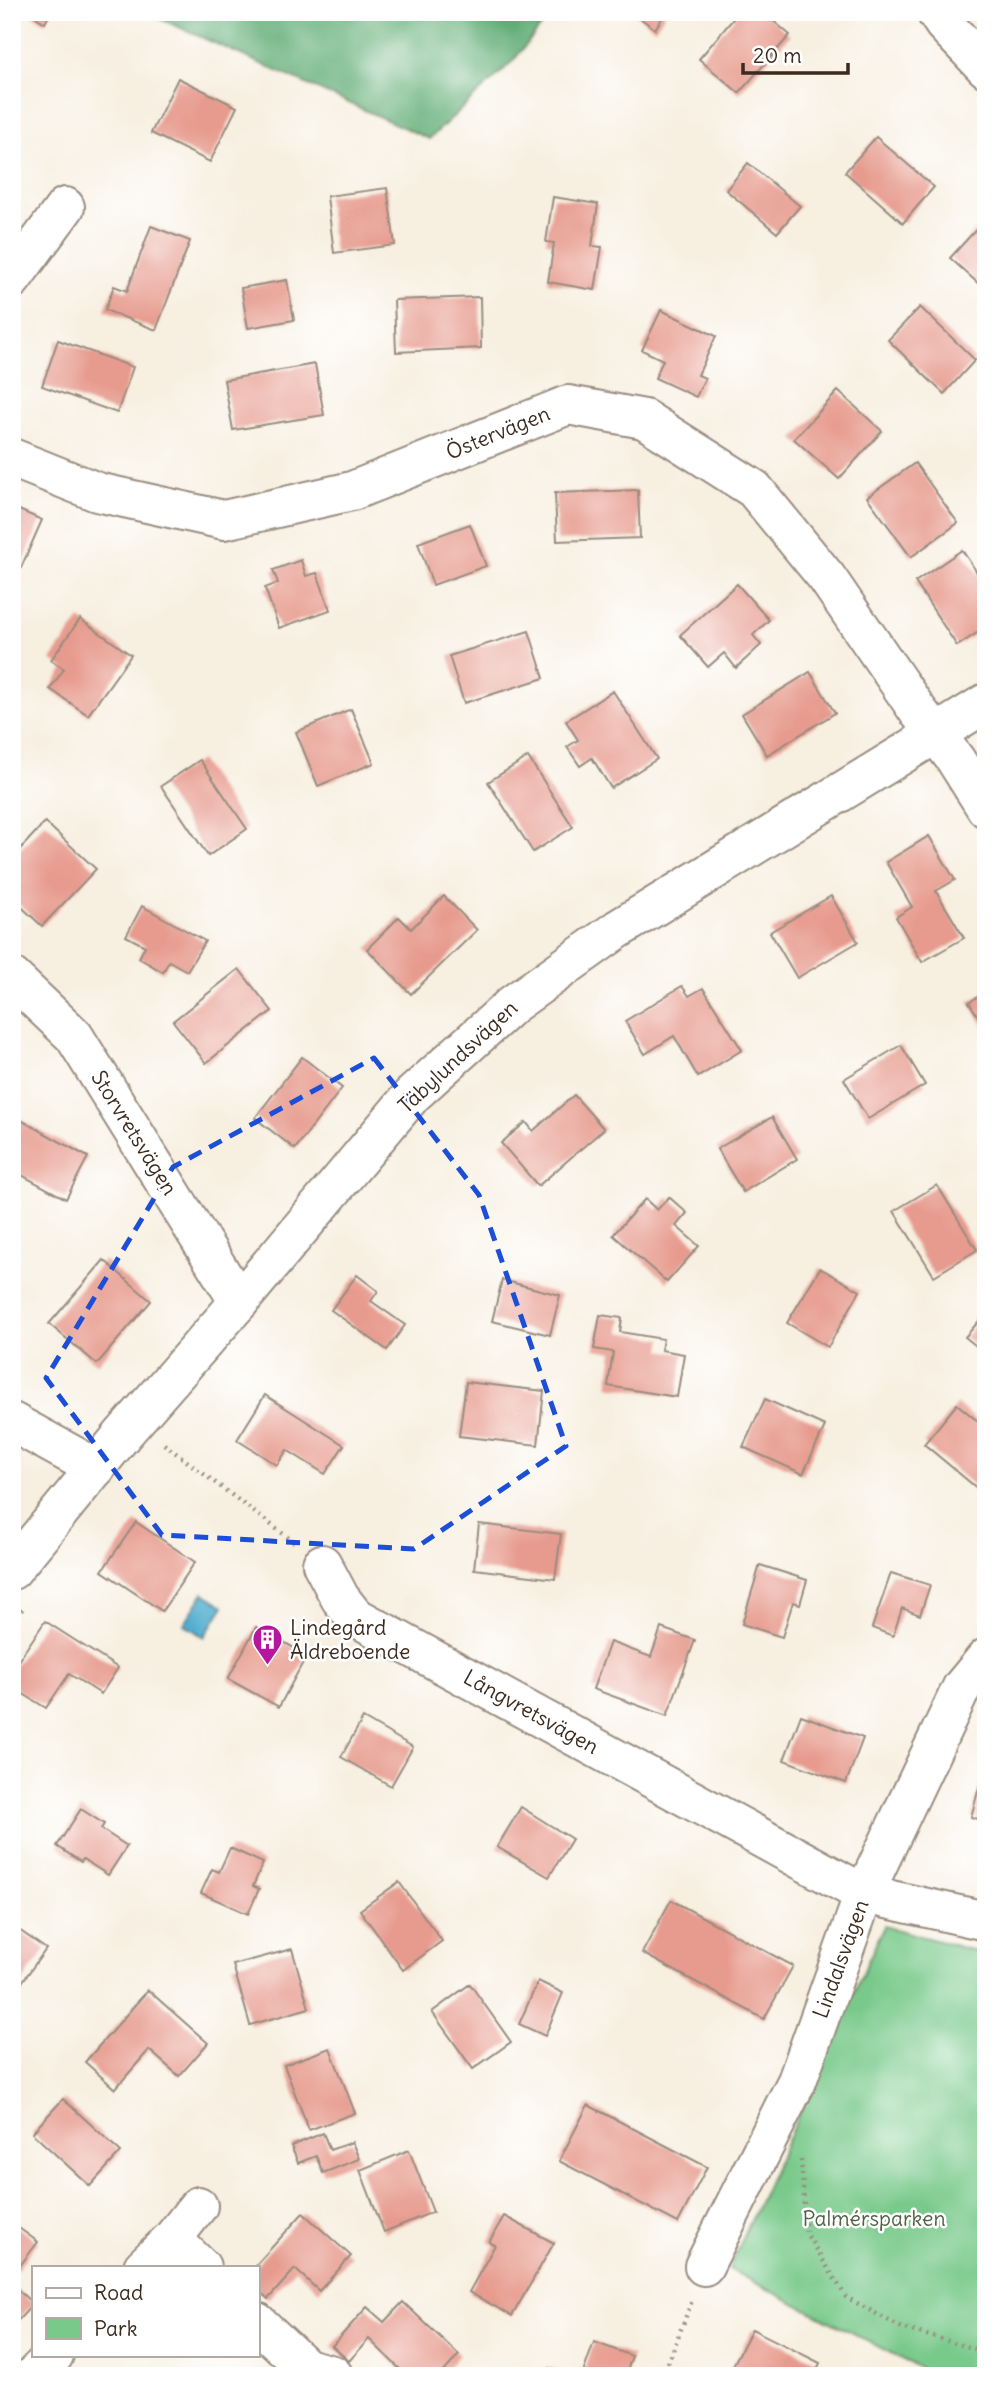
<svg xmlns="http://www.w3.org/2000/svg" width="998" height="2388" font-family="Delius,sans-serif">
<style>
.green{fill:#78c98a;stroke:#5a7a54;stroke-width:2}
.forest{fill:#62ad76;stroke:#4e6c4a;stroke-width:2}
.water{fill:#51adcf;stroke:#466c76;stroke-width:2}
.building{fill:#e79b8e}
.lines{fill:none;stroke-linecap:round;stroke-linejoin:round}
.minor-casing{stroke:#998c7f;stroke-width:42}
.path{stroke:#998c7f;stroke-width:4.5;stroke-dasharray:2 5;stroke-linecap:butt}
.minor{stroke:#fff;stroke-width:38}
.marked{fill:none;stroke:#1d4ed8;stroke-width:5;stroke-dasharray:14 9;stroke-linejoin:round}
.labels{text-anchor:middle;stroke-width:5;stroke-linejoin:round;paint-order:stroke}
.street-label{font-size:21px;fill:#3b2a1e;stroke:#fff}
.poi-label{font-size:21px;fill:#3b2a1e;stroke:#fff;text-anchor:start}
.park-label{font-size:21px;fill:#506244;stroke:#fff}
</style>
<rect width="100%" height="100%" fill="#fff"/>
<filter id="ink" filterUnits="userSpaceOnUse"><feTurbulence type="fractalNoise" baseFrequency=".0143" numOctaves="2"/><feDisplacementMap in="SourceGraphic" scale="14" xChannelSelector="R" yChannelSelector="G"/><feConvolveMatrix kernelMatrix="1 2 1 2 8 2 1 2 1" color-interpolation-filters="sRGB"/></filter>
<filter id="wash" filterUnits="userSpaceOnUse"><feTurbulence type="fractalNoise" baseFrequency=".00686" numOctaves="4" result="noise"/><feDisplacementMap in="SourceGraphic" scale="28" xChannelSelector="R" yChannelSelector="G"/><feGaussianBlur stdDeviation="1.57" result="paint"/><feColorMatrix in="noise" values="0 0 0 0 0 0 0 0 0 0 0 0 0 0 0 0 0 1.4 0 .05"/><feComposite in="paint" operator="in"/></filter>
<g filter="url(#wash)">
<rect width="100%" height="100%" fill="#f7efe0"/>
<path class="green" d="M884 1926 986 1954V2376H935L729 2269Z"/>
<path class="forest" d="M145 12H553L512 62 429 139Z"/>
<path class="water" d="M204 1593 224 1606 204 1637 184 1624Z"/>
<g id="blocks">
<g class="building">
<path d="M29 12H51L45 23Z"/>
<path d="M632 12H666L655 29Z"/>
<path d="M739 12H763L790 35 739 93 699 59Z"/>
<path d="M178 78 237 107 210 162 151 133Z"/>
<path d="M876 137 934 187 903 223 845 172Z"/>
<path d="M748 163 800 206 777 233 726 190Z"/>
<path d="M387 188 395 245 334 253 327 196Z"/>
<path d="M553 197 598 204 592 246 602 247 595 290 548 282 554 243 546 242Z"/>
<path d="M981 224 986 228V280L981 286 950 258Z"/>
<path d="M151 226 190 241 156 330 105 310 114 286 127 291Z"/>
<path d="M287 280 294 320 248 328 241 288Z"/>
<path d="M480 297 481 348 396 352 394 300Z"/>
<path d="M920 307 975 360 944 394 888 340Z"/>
<path d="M661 310 716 336 698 375 705 378 696 397 655 378 663 360 642 350Z"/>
<path d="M58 340 133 367 117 413 42 386Z"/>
<path d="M315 364 324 415 233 430 224 380Z"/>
<path d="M838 391 882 431 839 479 794 439Z"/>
<path d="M915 463 958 523 911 557 867 497Z"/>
<path d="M638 490 640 538 557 541 555 493Z"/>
<path d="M12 507 42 520 17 577 12 575Z"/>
<path d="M470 524 486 566 433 585 418 543Z"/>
<path d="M962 550 986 586V627L957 646 915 582Z"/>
<path d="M301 560 306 576 317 573 330 610 279 628 265 588 278 583 273 570Z"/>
<path d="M737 584 769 620 753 635 761 645 736 668 724 653 708 667 680 635Z"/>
<path d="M80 619 131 655 88 715 50 689 64 669 51 660Z"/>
<path d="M529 631 544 678 464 703 449 656Z"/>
<path d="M810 672 835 713 767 755 742 714Z"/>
<path d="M613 691 657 759 611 788 592 758 580 766 567 747 578 740 566 721Z"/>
<path d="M351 709 374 763 318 786 296 732Z"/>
<path d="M528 757 573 827 533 852 488 782Z"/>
<path d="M200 760 247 829 208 856 161 786Z"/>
<path d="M45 822 96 869 42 926 12 898V858Z"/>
<path d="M929 836 955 880 936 891 964 938 922 962 896 917 912 907 886 862Z"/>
<path d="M444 896 477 930 411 994 367 949 399 917 411 929Z"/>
<path d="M831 896 858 942 797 978 770 932Z"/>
<path d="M142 906 205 941 187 971 169 961 163 972 139 958 145 946 126 936Z"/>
<path d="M239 969 272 1011 206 1063 173 1021Z"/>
<path d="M682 986 689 996 703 988 742 1050 698 1077 674 1036 645 1054 625 1021Z"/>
<path d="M986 992V1030L969 1002Z"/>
<path d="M901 1045 925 1085 868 1119 844 1079Z"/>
<path d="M302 1057 342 1088 295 1149 255 1118Z"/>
<path d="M574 1095 604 1129 538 1186 501 1143 526 1122 533 1131Z"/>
<path d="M772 1117 797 1159 743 1192 717 1149Z"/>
<path d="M19 1119 88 1157 66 1199 12 1170V1132Z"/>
<path d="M937 1185 977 1250 934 1276 894 1211Z"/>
<path d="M669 1197 687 1213 676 1226 699 1246 667 1282 613 1235 645 1199 657 1210Z"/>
<path d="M104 1260 151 1301 97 1364 49 1324Z"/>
<path d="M820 1268 860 1291 828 1347 787 1323Z"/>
<path d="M357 1275 378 1291 371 1301 405 1325 387 1350 331 1310Z"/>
<path d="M502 1280 560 1295 550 1335 492 1321Z"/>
<path d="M986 1313V1354L965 1337Z"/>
<path d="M600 1315 622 1318 620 1332 663 1339 661 1350 684 1354 677 1397 608 1386 613 1352 594 1349Z"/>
<path d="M466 1382 544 1391 538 1445 459 1436Z"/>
<path d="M265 1395 344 1445 325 1474 287 1450 277 1465 237 1440Z"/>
<path d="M765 1399 825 1426 803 1474 743 1447Z"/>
<path d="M957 1404 986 1428V1479L978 1489 924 1444Z"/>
<path d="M136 1522 195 1562 162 1611 102 1571Z"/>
<path d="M479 1524 561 1534 555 1579 474 1569Z"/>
<path d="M760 1565 807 1580 800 1604 793 1602 782 1637 742 1624Z"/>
<path d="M891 1573 930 1585 920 1615 902 1608 893 1636 872 1628Z"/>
<path d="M45 1621 118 1668 101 1694 69 1674 46 1708 12 1687V1670Z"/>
<path d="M256 1627 307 1655 279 1707 228 1679Z"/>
<path d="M661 1628 695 1640 667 1716 593 1689 610 1642 651 1657Z"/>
<path d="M801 1715 863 1738 846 1783 784 1760Z"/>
<path d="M363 1718 413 1747 391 1786 341 1757Z"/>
<path d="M984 1769 986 1770V1821L971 1817Z"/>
<path d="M521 1807 572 1839 549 1877 497 1847Z"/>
<path d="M81 1809 104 1824 101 1829 127 1846 108 1875 83 1859 81 1862 57 1846Z"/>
<path d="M230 1848 263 1863 253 1886 259 1889 248 1914 201 1893 212 1869 219 1872Z"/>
<path d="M399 1882 442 1941 403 1970 360 1910Z"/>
<path d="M671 1900 793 1966 764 2019 642 1953Z"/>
<path d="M12 1925 46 1949 22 1982 12 1975Z"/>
<path d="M292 1949 309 2008 250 2025 233 1965Z"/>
<path d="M538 1981 563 1993 545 2036 519 2024Z"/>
<path d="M470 1984 511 2042 473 2069 432 2012Z"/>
<path d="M148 1990 208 2043 179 2076 149 2050 115 2089 85 2062Z"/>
<path d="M330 2048 355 2113 309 2130 284 2065Z"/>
<path d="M63 2099 121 2152 90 2186 32 2133Z"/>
<path d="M588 2105 707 2167 678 2223 559 2161Z"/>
<path d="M323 2133 330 2150 352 2142 359 2159 323 2173 316 2156 298 2163 291 2146Z"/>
<path d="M409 2150 433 2212 384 2232 360 2170Z"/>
<path d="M303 2213 351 2256 319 2291 295 2269 268 2299 257 2289V2267H254Z"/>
<path d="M504 2216 554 2243 512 2316 469 2292 495 2245 489 2242Z"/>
<path d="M12 2223 38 2242 12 2276Z"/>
<path d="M15 2287 33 2304 12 2327V2290Z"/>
<path d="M403 2302 459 2355 440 2376H407L369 2339 349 2361 332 2346 367 2307 384 2322Z"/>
<path d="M752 2329 820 2363 814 2376H735L729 2373Z"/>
<path d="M594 2342 632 2356 625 2376H582Z"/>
<path d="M550 2368 571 2376H547Z"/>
</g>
</g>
</g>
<g filter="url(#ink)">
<use href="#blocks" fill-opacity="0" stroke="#998c7f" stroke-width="2"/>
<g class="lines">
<defs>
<g id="minor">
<path d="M936 12 944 24 986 68"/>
<path d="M12 279 65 207"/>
<path d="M12 458 97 492 224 520 352 491 568 405 644 419 754 489 827 578 918 711 955 759 986 808"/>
<path d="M12 977 74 1036 239 1302"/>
<path d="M12 1422 96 1468"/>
<path d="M322 1564 340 1598 354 1616 864 1894 986 1921"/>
<path d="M12 1570 124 1433 239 1302 412 1095 513 1004 618 929 986 703"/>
<path d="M172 2239 201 2267"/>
<path d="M704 2266 797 2081 864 1894 962 1687 986 1658"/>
<path d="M143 2267 172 2239 198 2206"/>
<path d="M257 2322 306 2368 333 2375"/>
<path d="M33 2376 54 2355"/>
</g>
</defs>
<use href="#minor" class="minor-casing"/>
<g class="path">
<path d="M164 1444 294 1542"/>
<path d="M12 1621 25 1606"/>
<path d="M801 2160 806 2233 846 2297 902 2328 986 2352"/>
<path d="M663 2376 693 2298"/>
</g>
<use href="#minor" class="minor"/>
</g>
</g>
<path class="marked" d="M374 1058 479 1195 566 1446 414 1549 162 1535 46 1378 173 1167Z"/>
<defs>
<symbol id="building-pin" viewBox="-11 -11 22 30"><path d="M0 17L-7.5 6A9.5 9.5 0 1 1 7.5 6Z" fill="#b5179e" stroke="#fff"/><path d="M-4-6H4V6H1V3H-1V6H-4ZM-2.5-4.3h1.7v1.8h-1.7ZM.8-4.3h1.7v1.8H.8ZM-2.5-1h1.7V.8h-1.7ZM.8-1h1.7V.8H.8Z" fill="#fff"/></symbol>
</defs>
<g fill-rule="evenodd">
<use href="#building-pin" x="250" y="1622" width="35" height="47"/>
</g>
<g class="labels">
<g class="street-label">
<text transform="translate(498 433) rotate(-22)" y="7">Östervägen</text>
<text transform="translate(458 1057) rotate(-43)" y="7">Täbylundsvägen</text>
<text transform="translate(134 1133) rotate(58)" y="7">Storvretsvägen</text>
<text transform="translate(531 1712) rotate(29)" y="7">Långvretsvägen</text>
<text transform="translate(841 1959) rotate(-70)" y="7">Lindalsvägen</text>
</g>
<g class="poi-label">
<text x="290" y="1635">Lindegård<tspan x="290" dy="24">Äldreboende</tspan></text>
</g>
<g class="park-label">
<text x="874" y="2226">Palmérsparken</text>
</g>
</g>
<rect width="998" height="2388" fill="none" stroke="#fff" stroke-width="42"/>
<rect x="32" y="2266" width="228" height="91" fill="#ffffff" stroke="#b1aaa5" stroke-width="2"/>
<rect x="46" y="2288" width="35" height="10" fill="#ffffff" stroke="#b1aaa5" stroke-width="2"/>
<text x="94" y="2300" font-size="21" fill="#3b2a1e">Road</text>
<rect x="46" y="2318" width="35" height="21" fill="#78c98a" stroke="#b1aaa5" stroke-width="2"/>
<text x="94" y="2336" font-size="21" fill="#3b2a1e">Park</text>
<path d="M743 63v10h105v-10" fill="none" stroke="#3b2a1e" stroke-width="3.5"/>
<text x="753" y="63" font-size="21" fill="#3b2a1e" stroke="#ffffff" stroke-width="5" paint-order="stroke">20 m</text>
</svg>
